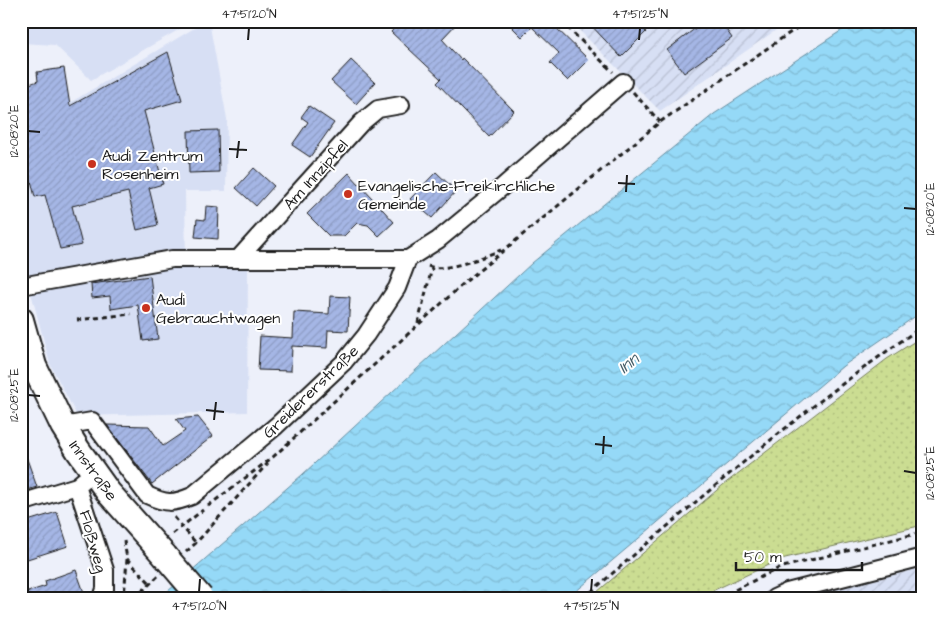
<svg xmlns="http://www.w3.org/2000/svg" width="944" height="619" font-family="'Architects Daughter',sans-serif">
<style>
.built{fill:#d7dff4}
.industrial{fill:url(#industrial-furrows)}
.grass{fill:url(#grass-dots);stroke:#747c57}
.water{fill:url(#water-waves);stroke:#658d9f}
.building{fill:url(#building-hatch);stroke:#1c1c1c}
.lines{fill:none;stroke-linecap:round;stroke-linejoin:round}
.minor-casing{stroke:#1c1c1c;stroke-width:20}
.secondary-casing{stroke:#1c1c1c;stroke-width:28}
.path{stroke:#1c1c1c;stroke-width:3;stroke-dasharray:5 4;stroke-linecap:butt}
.minor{stroke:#fff;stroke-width:16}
.secondary{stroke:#fff;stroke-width:24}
.secondary-bridge-casing{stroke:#1c1c1c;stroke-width:28;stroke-linecap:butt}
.secondary-bridge{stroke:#fff;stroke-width:24}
.ticks{fill:none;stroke:#1c1c1c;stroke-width:2}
.poi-dot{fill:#c8321e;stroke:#fff;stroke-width:2}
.labels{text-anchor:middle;stroke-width:4;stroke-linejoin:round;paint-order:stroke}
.poi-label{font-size:16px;fill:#1c1c1c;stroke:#fff;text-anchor:start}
.street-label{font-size:16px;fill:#1c1c1c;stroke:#fff}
.water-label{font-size:18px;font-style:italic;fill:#465e69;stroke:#fff}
.neatline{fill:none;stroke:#1c1c1c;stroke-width:2}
.ticks-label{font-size:12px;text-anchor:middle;fill:#1c1c1c}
</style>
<defs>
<pattern id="industrial-furrows" width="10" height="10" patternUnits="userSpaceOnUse" patternTransform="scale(1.25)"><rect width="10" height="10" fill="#d7dff4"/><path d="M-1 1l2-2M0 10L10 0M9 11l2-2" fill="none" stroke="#b8bfd1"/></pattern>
<pattern id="grass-dots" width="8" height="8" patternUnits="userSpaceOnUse" patternTransform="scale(1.25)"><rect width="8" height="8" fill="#cbdd92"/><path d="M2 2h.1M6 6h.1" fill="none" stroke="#aebd7d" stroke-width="1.8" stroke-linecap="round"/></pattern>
<pattern id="water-waves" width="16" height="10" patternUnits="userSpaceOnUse" patternTransform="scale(1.25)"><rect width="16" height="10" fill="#95d9f7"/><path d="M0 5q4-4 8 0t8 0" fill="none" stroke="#80bad3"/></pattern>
<pattern id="building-hatch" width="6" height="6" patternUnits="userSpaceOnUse" patternTransform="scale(1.25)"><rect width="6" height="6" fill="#a5b6e5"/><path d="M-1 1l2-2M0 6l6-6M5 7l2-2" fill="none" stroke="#8d9cc4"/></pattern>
</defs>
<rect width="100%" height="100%" fill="#edf0fa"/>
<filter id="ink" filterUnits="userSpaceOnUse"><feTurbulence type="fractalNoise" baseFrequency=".02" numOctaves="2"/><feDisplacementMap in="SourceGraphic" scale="10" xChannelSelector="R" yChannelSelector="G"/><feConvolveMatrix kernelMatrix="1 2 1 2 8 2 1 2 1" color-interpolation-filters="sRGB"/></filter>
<g filter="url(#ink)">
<g class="built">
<path d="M21 21H194L91 80 55 45 21 43Z"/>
<path d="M206 21H209L227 119 226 191H185L186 267H248L247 412 77 416 50 364 21 255V78L27 77 40 111 73 101Z"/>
</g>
<g class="industrial">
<path d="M570 21H789L660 111Z"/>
<path d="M923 568V598H802Z"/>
</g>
<path class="grass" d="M923 336V525L781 559 697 598H590L723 485 887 359Z"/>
<path class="water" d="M856 21H923V311L843 366 568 598H160L302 475 532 263 714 114Z"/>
<g class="building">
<path d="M401 21H459L442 39 461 60 462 58 514 111 489 137 437 83 441 79 391 32Z"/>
<path d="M506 21H549L589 60 568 81 550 63 559 53 532 27 522 37Z"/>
<path d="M587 21H636L646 32 621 57Z"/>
<path d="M705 21H720L732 38 684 73 667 50Z"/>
<path d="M168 52 182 100 144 111 163 184 149 188 158 225 137 230 128 192 72 206 82 245 60 249 45 195 35 197 21 139V87L38 81 37 72 64 68 70 106Z"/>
<path d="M351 60 375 83 356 104 331 81Z"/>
<path d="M309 106 334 123 310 157 292 145 308 122 301 117Z"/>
<path d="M218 130 219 172 189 173 188 131Z"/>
<path d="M254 168 274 186 256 206 236 188Z"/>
<path d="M436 172 456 191 432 218 410 199Z"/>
<path d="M349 173 394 222 379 236 368 225 357 223 344 236H329L307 214Z"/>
<path d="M206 206 219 207 218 239 195 237 197 219 205 220Z"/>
<path d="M150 276 158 339 143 341 138 305 111 309 110 296 92 298 91 284Z"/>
<path d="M330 296 350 297 348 331 328 330 327 348 292 346 291 371 258 370 260 336 293 338 294 312 329 314Z"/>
<path d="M198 417 213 436 152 484 107 425 149 426 163 446 185 431 176 419Z"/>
<path d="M21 448H23L37 487 21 492Z"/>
<path d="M57 512 68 546 21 561V523Z"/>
<path d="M76 570 86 598H21V594L46 586 45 581Z"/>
</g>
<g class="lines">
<defs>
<g id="minor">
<path d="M238 259 361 123 378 109 401 105"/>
<path d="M21 286 172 259H408"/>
<path d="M63 426 92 421 147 495C166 504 173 504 192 496L276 426 344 362 366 335 397 288 408 259 438 240 501 188 623 82"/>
<path d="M77 486 105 570V589L102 598"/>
<path d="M21 503 77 486 84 480"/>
<path d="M774 598 787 592 923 557"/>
</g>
<path id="secondary" d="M21 320 34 366 63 426 78 450 108 492 165 556"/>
</defs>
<use href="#minor" class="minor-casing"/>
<use href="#secondary" class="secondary-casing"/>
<g class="path">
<path d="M561 21 613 72"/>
<path d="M633 92 660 122"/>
<path d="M428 266C446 273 483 257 501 250"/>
<path d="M77 320 131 314"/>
<path d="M418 323 432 268"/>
<path d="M208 506 273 457 464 283 660 122 807 21"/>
<path d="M174 517 196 543"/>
<path d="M172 534 203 510"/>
<path d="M124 541 127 559 124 598"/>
<path d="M186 552 196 543 268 463"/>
<path d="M127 559 150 583"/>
<path d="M135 598 158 576"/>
<path d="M584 598C694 503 803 408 923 326"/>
<path d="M719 598 779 568 923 532"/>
</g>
<use href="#minor" class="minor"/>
<use href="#secondary" class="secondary"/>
<defs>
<path id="secondary-bridge" d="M165 556 201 598"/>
</defs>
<use href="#secondary-bridge" class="secondary-bridge-casing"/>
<use href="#secondary-bridge" class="secondary-bridge"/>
</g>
</g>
<path class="ticks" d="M248 40 249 28M639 40 640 28M28 131 40 132M229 149 247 150M237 158 239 141M618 183 635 184M626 192 627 175M904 208 916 209M28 395 40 396M206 410 224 412M214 420 216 402M595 444 612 446M603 454 604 436M904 471 916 473M199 592 200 579M591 592 592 579"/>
<g class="poi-dot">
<circle cx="92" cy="164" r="5"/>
<circle cx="348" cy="194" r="5"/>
<circle cx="146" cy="308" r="5"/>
</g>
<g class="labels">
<g class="poi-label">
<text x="102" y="161">Audi Zentrum<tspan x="102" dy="18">Rosenheim</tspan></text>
<text x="358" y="191">Evangelische-Freikirchliche<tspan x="358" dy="18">Gemeinde</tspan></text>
<text x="156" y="305">Audi<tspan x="156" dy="18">Gebrauchtwagen</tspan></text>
</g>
<g class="street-label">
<text transform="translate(315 174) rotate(-48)" y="6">Am Innzipfel</text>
<text transform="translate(310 391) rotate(-44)" y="6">Greidererstraße</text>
<text transform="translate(94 470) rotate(54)" y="6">Innstraße</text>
<text transform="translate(94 541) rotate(74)" y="6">Floßweg</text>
</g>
<g class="water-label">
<text transform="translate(628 363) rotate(-40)" y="6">Inn</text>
</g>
</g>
<rect width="944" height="619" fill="none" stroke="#fff" stroke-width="55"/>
<path d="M736 562v8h126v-8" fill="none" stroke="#1c1c1c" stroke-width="2.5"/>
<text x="744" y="562" font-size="15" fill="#1c1c1c" stroke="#ffffff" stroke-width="4" paint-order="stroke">50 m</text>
<rect x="28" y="28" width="888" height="564" class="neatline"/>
<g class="ticks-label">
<text x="249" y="18">47°51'20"N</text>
<text x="640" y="18">47°51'25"N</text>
<text transform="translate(14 131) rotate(-90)" y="4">12°08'20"E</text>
<text transform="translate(930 209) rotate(-90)" y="4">12°08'20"E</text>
<text transform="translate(14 395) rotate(-90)" y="4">12°08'25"E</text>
<text transform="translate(930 473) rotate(-90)" y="4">12°08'25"E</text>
<text x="199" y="610">47°51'20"N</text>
<text x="591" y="610">47°51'25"N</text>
</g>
</svg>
